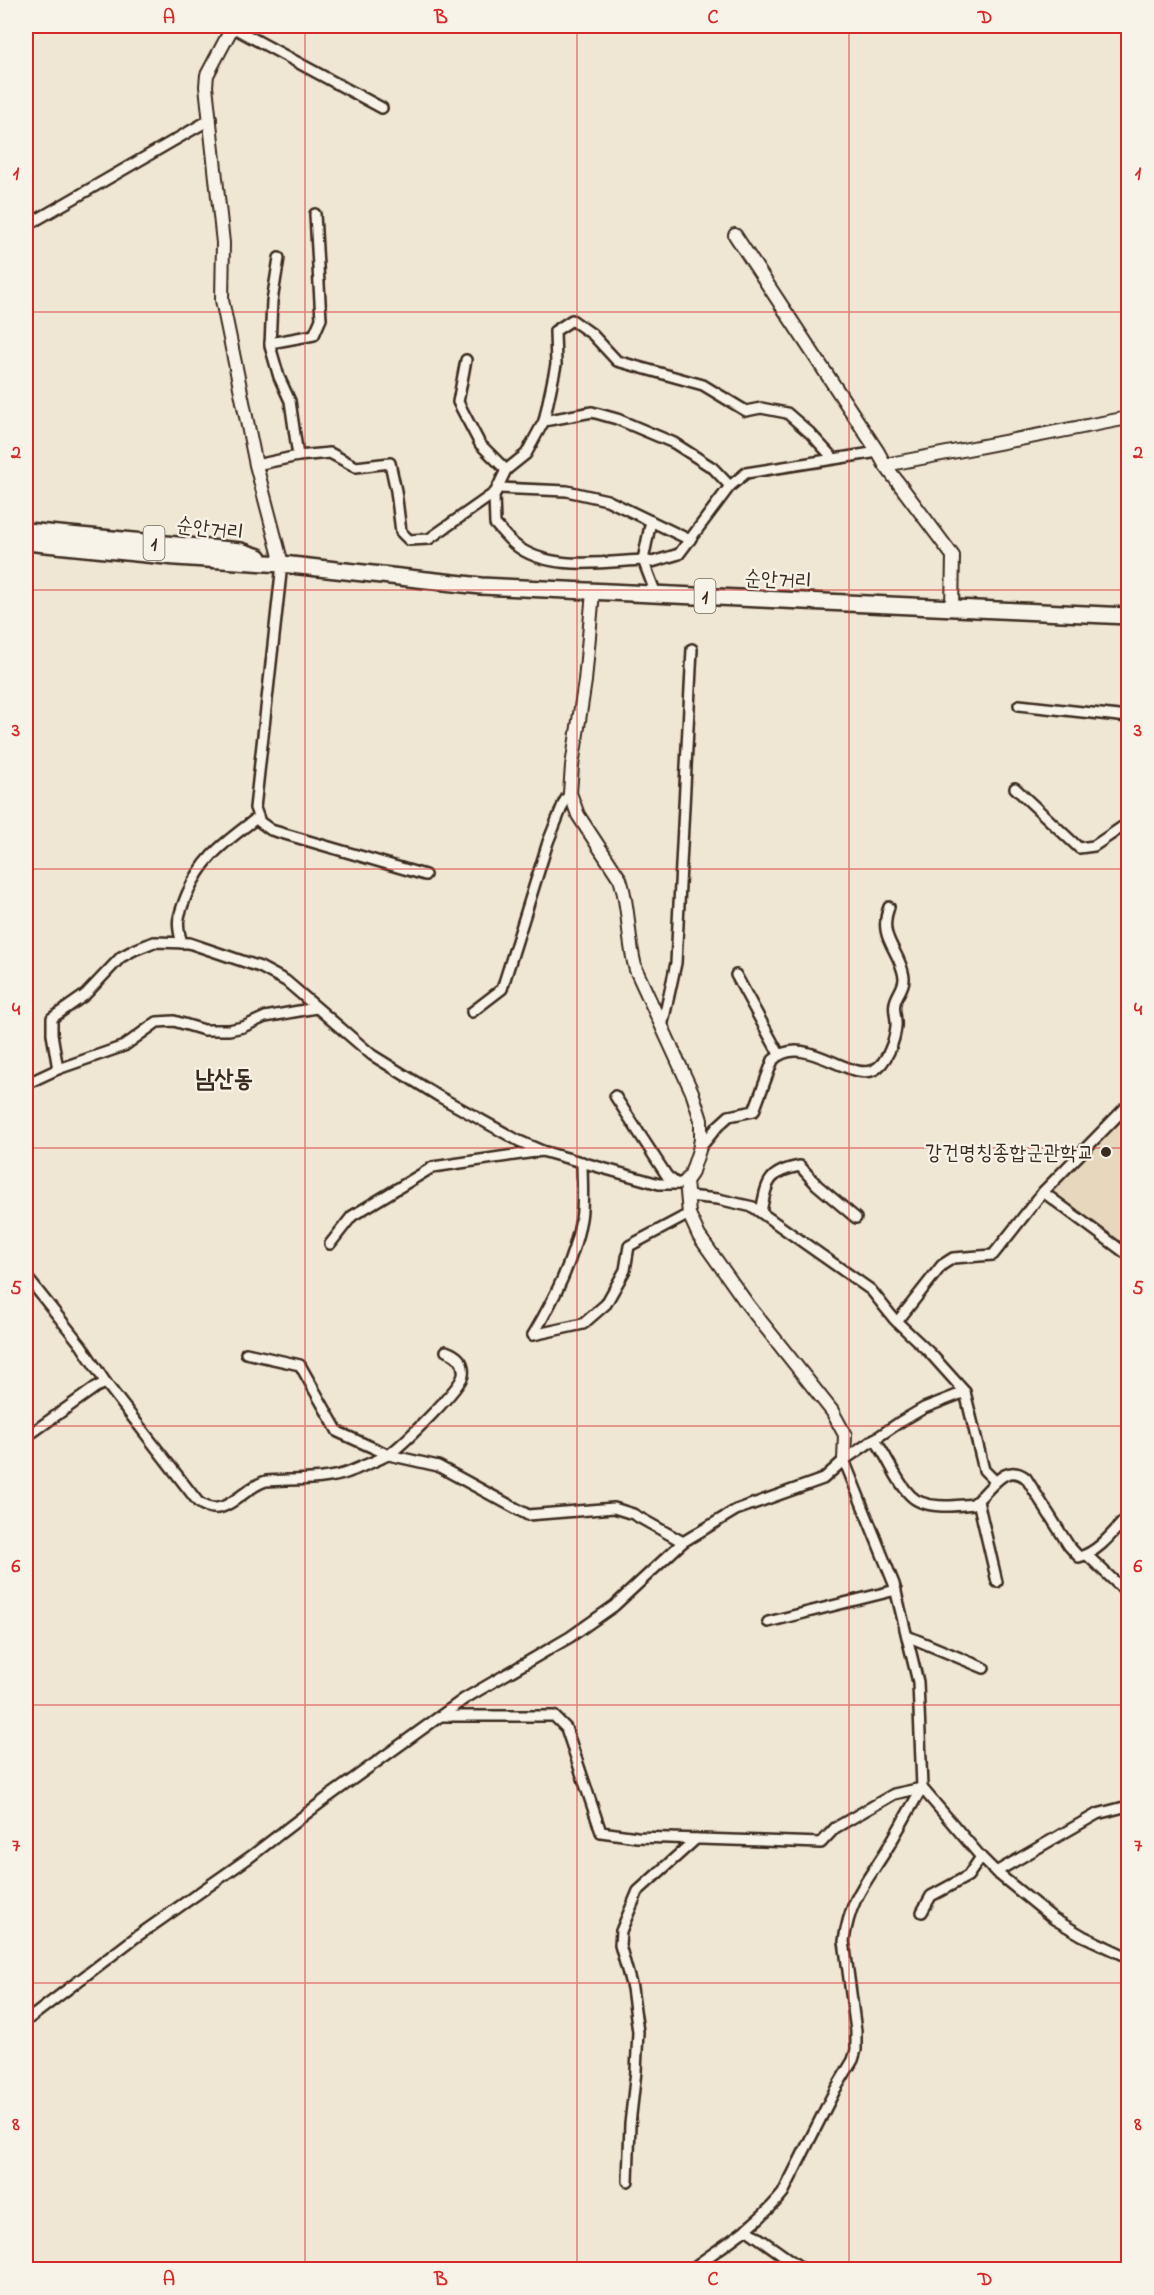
<svg xmlns="http://www.w3.org/2000/svg" width="1154" height="2295" font-family="'Indie Flower','Poor Story',sans-serif">
<style>
.built{fill:#e7d7bd}
.lines{fill:none;stroke-linecap:round;stroke-linejoin:round}
.minor-casing{stroke:#3b2a1e;stroke-width:14}
.tertiary-casing{stroke:#3b2a1e;stroke-width:16}
.primary-casing{stroke:#3b2a1e;stroke-width:20}
.minor{stroke:#f7f3e8;stroke-width:9}
.tertiary{stroke:#f7f3e8;stroke-width:12}
.primary{stroke:#f7f3e8;stroke-width:15}
.grid{fill:none;stroke:#d62828;stroke-width:1.5;stroke-opacity:0.55}
.poi-dot{fill:#3b2a1e;stroke:#f7f3e8;stroke-width:2}
.labels{text-anchor:middle;stroke-width:4.5;stroke-linejoin:round;paint-order:stroke}
.shield{fill:#f7f3e8;stroke:#73665b;stroke-width:1.5}
.shield-label{font-size:20px;font-weight:bold;fill:#3b2a1e}
.street-label{font-size:21px;fill:#3b2a1e;stroke:#f7f3e8}
.poi-label{font-size:21px;fill:#3b2a1e;stroke:#f7f3e8;text-anchor:end}
.quarter-label{font-size:24px;font-weight:bold;fill:#3b2a1e;stroke:#f7f3e8}
.neatline{fill:none;stroke:#d62828;stroke-width:2}
.grid-label{font-size:20px;text-anchor:middle;font-weight:bold;fill:#d62828}
</style>
<rect width="100%" height="100%" fill="#f0e6d4"/>
<filter id="ink" filterUnits="userSpaceOnUse"><feTurbulence type="fractalNoise" baseFrequency=".0167" numOctaves="2"/><feDisplacementMap in="SourceGraphic" scale="12" xChannelSelector="R" yChannelSelector="G"/><feConvolveMatrix kernelMatrix="1 2 1 2 8 2 1 2 1" color-interpolation-filters="sRGB"/></filter>
<g filter="url(#ink)">
<path class="built" d="M1128 1105V1255L1043 1192Z"/>
<g class="lines">
<defs>
<g id="minor">
<path d="M232 27 382 108"/>
<path d="M26 226 211 119"/>
<path d="M270 343 314 335 321 319 315 214"/>
<path d="M466 360 458 402 480 444 506 470 526 454 544 421 556 365 555 331 572 320 592 334 617 361 703 385 746 411 761 408 787 413 810 433 833 458"/>
<path d="M544 421 592 412 617 419 674 443 713 468 730 486"/>
<path d="M298 456 330 453 356 467 390 463 396 491 401 532 409 540 429 539 496 492"/>
<path d="M256 465 298 456 290 401 279 377 270 346 272 301 279 258"/>
<path d="M506 470 494 495 495 524C501 530 507 538 514 544 547 572 604 562 643 560L652 562 679 554 730 486 746 473 878 452"/>
<path d="M498 488 567 491 607 500 690 540"/>
<path d="M651 521 643 560 656 594"/>
<path d="M282 564 255 808 260 822 271 830 425 875"/>
<path d="M1019 705 1128 717"/>
<path d="M1015 788 1079 848 1094 846 1128 823"/>
<path d="M182 943C175 921 179 915 187 894 205 854 225 843 258 817"/>
<path d="M736 975 779 1054"/>
<path d="M472 1012 502 989 548 842 564 802 570 793"/>
<path d="M662 1027 676 963 692 649"/>
<path d="M58 1069 52 1034V1018L85 995 121 957 134 950 154 942 189 943 260 967 286 981 372 1055 440 1097 519 1141 542 1151 659 1184H677L686 1181"/>
<path d="M26 1084 58 1069 124 1046 157 1022 174 1021 204 1030H229L243 1027 265 1017 316 1008"/>
<path d="M615 1096 667 1176 677 1184"/>
<path d="M700 1148 718 1126 729 1116 754 1111 773 1060C803 1031 849 1082 874 1070 887 1063 895 1040 896 1026 897 1018 893 1010 895 1003 897 993 905 987 904 977 900 949 877 939 889 907"/>
<path d="M1043 1192 1128 1105"/>
<path d="M688 1196 718 1199 753 1207 871 1290 894 1319 930 1353 965 1392 984 1470 995 1481"/>
<path d="M761 1212C767 1182 767 1172 800 1166L817 1185 856 1218"/>
<path d="M330 1244 352 1216 433 1167 542 1151"/>
<path d="M26 1276 81 1345 106 1383 198 1502C225 1522 241 1488 266 1481 291 1479 326 1481 349 1472 358 1468 384 1458 391 1453 404 1443 461 1388 463 1375 465 1362 457 1355 446 1351"/>
<path d="M897 1322 942 1265 953 1258 993 1255 1043 1192 1128 1255"/>
<path d="M533 1335 583 1324 606 1304 625 1270 629 1246 689 1214"/>
<path d="M533 1335C554 1299 574 1260 581 1219 584 1201 582 1181 582 1162"/>
<path d="M246 1353 300 1365 338 1432 389 1455 438 1466 528 1515 614 1508 633 1514 683 1542"/>
<path d="M26 1437 96 1387 106 1383"/>
<path d="M874 1439C888 1456 895 1480 910 1495 924 1510 955 1506 973 1504 989 1493 1004 1460 1026 1478L1069 1546 1079 1557C1099 1552 1114 1531 1128 1516"/>
<path d="M844 1460 894 1584 918 1682 922 1788 981 1857 996 1872 1054 1919 1083 1936 1128 1957"/>
<path d="M978 1501 997 1582"/>
<path d="M1087 1555 1128 1594"/>
<path d="M768 1622 896 1590"/>
<path d="M907 1636 984 1668"/>
<path d="M441 1716H554L566 1728 601 1832 637 1837 821 1843 835 1828 894 1794 922 1788"/>
<path d="M996 1872 1097 1814 1128 1806"/>
<path d="M922 1912 931 1896 968 1876 981 1857"/>
<path d="M26 2021 136 1937 250 1857 328 1797 464 1699 570 1637 614 1606 683 1542 736 1510 823 1479 844 1460 900 1422 924 1408 965 1392"/>
<path d="M628 2181 630 2124 636 2071 638 2032 632 1988 620 1945 621 1931 638 1891 696 1839"/>
<path d="M746 2229 804 2270"/>
<path d="M690 2270C722 2246 758 2225 783 2193L835 2090 853 2060 856 2050V2031L844 1941C850 1898 866 1883 887 1849 899 1829 910 1808 922 1788"/>
</g>
<g id="tertiary">
<path d="M233 26 207 75 206 86 223 243 222 300 256 465 282 564"/>
<path d="M735 235 878 452 885 465 953 556 952 608"/>
<path d="M885 465 1128 418"/>
<path d="M593 592 585 681 572 766 570 793 578 815 620 879C630 908 627 940 636 970L692 1092 701 1120V1139L699 1150 691 1174 686 1181 689 1214 699 1236 748 1305 832 1411 845 1435 844 1460"/>
</g>
<g id="primary">
<path d="M26 531 241 551 259 557"/>
<path d="M26 542 176 557 282 564 481 586 1128 616"/>
</g>
</defs>
<use href="#minor" class="minor-casing"/>
<use href="#tertiary" class="tertiary-casing"/>
<use href="#primary" class="primary-casing"/>
<use href="#minor" class="minor"/>
<use href="#tertiary" class="tertiary"/>
<use href="#primary" class="primary"/>
</g>
</g>
<path class="grid" d="M305 26V2270M577 26V2270M849 26V2270M26 312H1128M26 590H1128M26 869H1128M26 1148H1128M26 1426H1128M26 1705H1128M26 1983H1128"/>
<circle class="poi-dot" cx="1106" cy="1152" r="6"/>
<g class="labels">
<g class="shield">
<rect x="143.5" y="526" width="21" height="34" rx="4.5"/>
<rect x="694.5" y="579" width="21" height="34" rx="4.5"/>
</g>
<g class="shield-label">
<text x="154" y="550">1</text>
<text x="705" y="603">1</text>
</g>
<g class="street-label">
<text transform="translate(210 528) rotate(7)" y="7">순안거리</text>
<text transform="translate(778 579) rotate(3)" y="7">순안거리</text>
</g>
<g class="poi-label">
<text x="1094" y="1159">강건명칭종합군관학교</text>
</g>
<g class="quarter-label">
<text x="224" y="1086">남산동</text>
</g>
</g>
<rect width="1154" height="2295" fill="none" stroke="#f7f3e8" stroke-width="66"/>
<rect x="33" y="33" width="1088" height="2229" class="neatline"/>
<g class="grid-label">
<text x="169" y="23">A</text>
<text x="441" y="23">B</text>
<text x="713" y="23">C</text>
<text x="985" y="23">D</text>
<text x="16" y="179">1</text>
<text x="1138" y="179">1</text>
<text x="16" y="458">2</text>
<text x="1138" y="458">2</text>
<text x="16" y="736">3</text>
<text x="1138" y="736">3</text>
<text x="16" y="1015">4</text>
<text x="1138" y="1015">4</text>
<text x="16" y="1294">5</text>
<text x="1138" y="1294">5</text>
<text x="16" y="1572">6</text>
<text x="1138" y="1572">6</text>
<text x="16" y="1851">7</text>
<text x="1138" y="1851">7</text>
<text x="16" y="2130">8</text>
<text x="1138" y="2130">8</text>
<text x="169" y="2285">A</text>
<text x="441" y="2285">B</text>
<text x="713" y="2285">C</text>
<text x="985" y="2285">D</text>
</g>
</svg>
